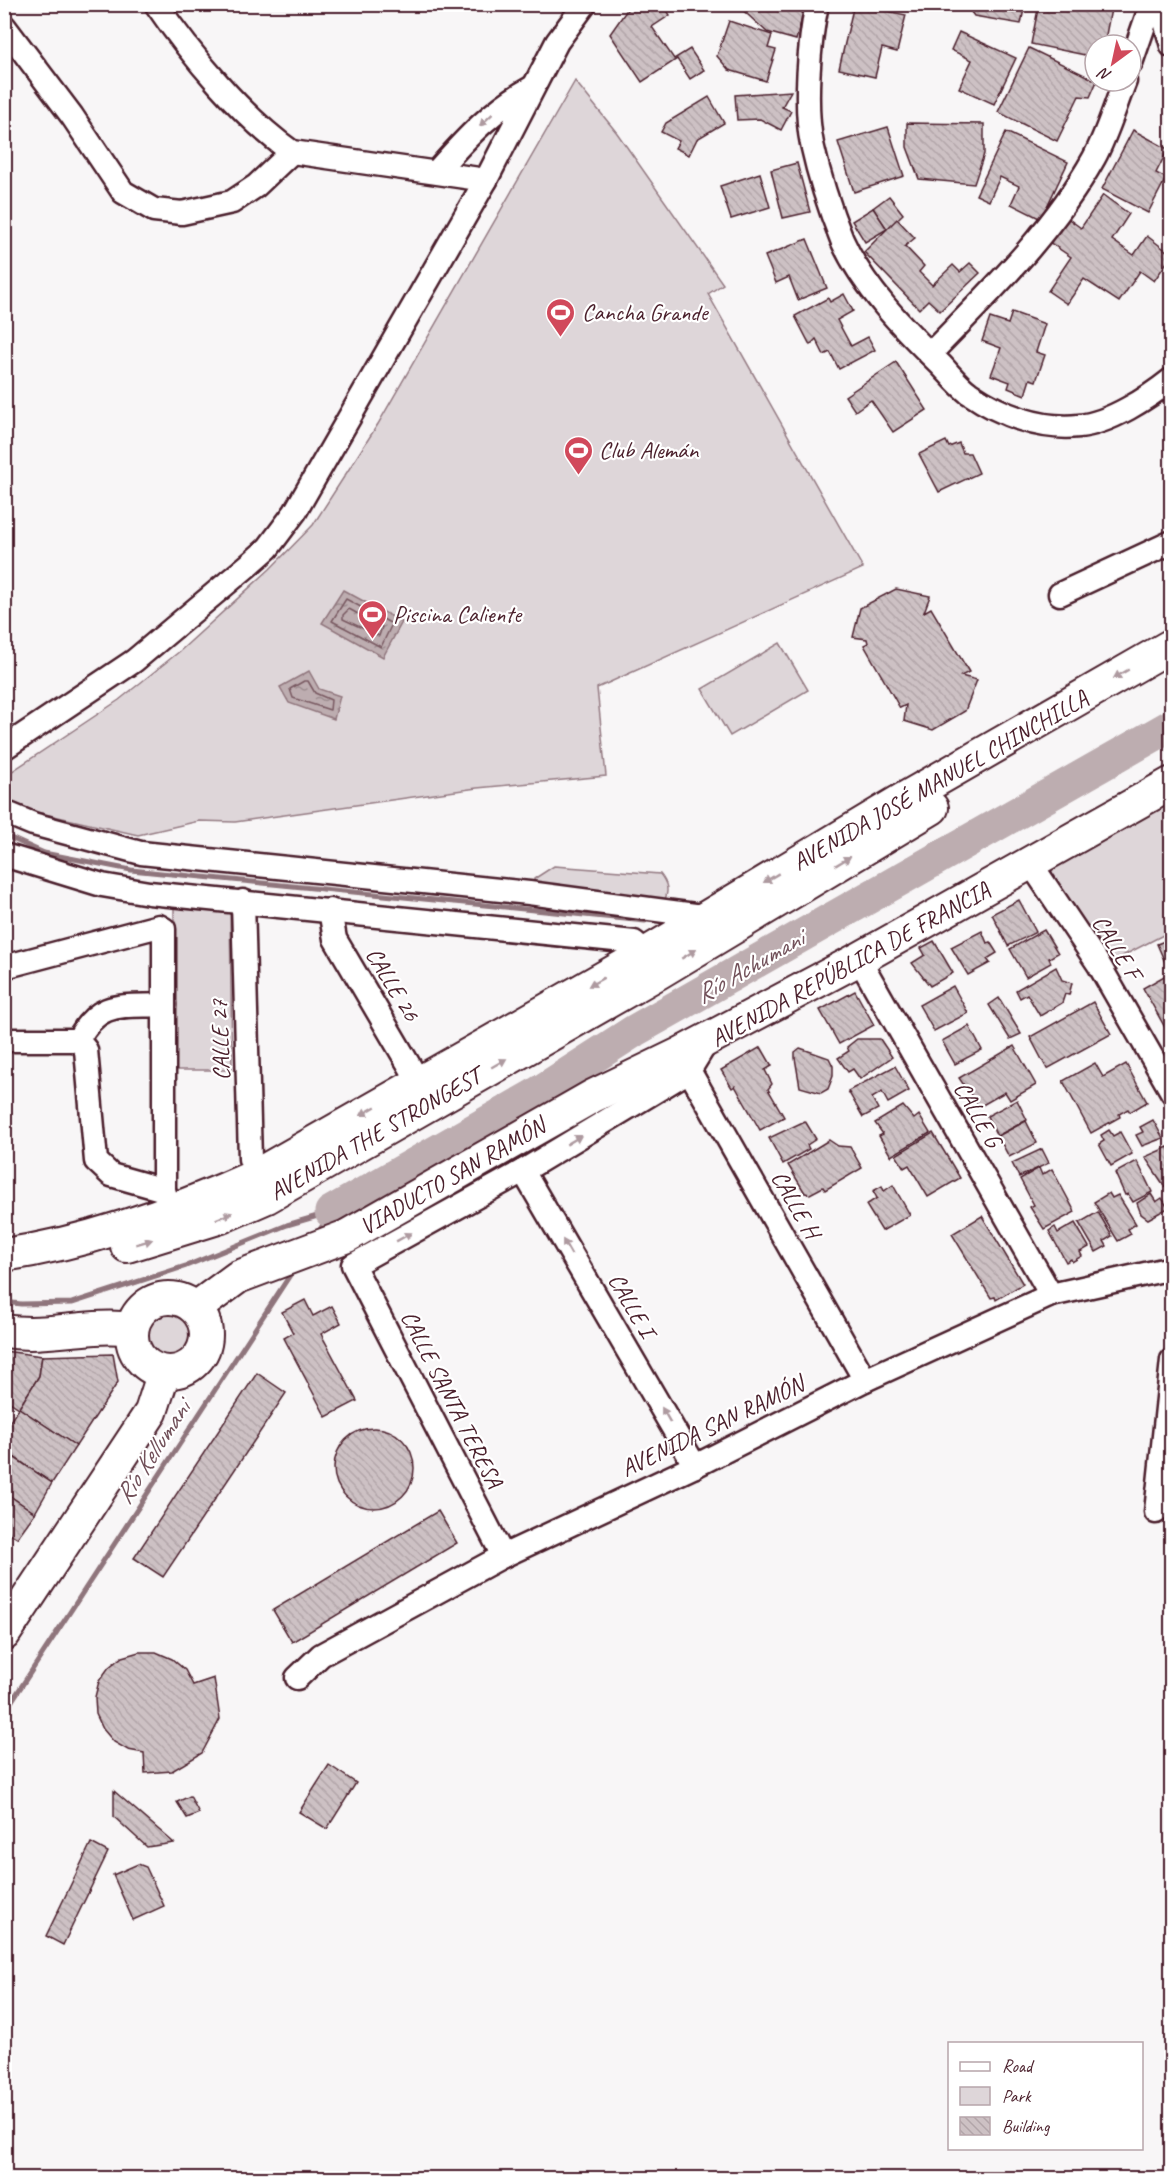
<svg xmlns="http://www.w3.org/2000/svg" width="1176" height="2183" font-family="Caveat,sans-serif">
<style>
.green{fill:#ded6d9;stroke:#947a82;stroke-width:1.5}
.water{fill:url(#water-ripples);stroke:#8f747b;stroke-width:1.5}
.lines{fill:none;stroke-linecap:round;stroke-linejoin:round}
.shore{stroke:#785860;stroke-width:1.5}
.stream{stroke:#8f747b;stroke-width:5}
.river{stroke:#bdadb0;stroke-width:33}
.building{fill:url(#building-back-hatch);stroke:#4a1f2b;stroke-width:1.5}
.street-casing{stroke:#4a1f2b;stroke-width:27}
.secondary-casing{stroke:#4a1f2b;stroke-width:36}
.street{stroke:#fff;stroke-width:22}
.secondary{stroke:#fff;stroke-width:32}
.oneway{fill:#ae9aa0}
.labels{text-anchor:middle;stroke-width:4.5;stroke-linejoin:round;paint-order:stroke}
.poi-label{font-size:24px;fill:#4a1f2b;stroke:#fff;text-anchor:start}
.street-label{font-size:24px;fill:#4a1f2b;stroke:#fff}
.water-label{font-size:26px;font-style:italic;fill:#72515a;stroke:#fff}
</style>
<defs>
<pattern id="water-ripples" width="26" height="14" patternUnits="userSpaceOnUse" patternTransform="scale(1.5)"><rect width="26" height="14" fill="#bdadb0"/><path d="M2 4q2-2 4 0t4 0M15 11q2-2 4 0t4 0" fill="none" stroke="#9c8c8f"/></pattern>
<pattern id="building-back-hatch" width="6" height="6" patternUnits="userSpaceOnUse" patternTransform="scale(1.5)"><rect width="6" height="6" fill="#cdc1c4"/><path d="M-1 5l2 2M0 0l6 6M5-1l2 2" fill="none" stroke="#b2a5a9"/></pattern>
</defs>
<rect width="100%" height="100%" fill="#f8f6f7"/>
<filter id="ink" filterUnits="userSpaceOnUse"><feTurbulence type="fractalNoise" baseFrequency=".0167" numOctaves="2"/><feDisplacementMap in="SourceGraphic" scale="12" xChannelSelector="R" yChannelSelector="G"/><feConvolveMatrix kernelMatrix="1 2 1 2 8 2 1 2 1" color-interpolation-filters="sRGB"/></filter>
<g filter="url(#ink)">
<g class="green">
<path d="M575 81 617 133 723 284 708 294 863 568 597 688 606 776 477 788 235 822 199 821 138 835 5 805V776L119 700 180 651 270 569 313 525 378 424Z"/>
<path d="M780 643 808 690 730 736 702 689Z"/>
<path d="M1171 800V931L1107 964 1052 874V868Z"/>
<path d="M554 866 660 874C668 884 669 891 664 902L535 888 534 879Z"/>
<path d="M174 907 230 909 232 1070H174Z"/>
<circle cx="171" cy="1336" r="27"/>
</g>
<g class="water">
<path d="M343 590 402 622 383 657 322 623Z"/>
<path d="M309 671 319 689 340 696 334 719 289 703 280 687Z"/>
</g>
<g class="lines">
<g class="shore">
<path d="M346 599 392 624 381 647 332 621Z"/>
<path d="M349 609 382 627 379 636 343 619V615Z"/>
<path d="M304 681H308L315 693 331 700 330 710 293 698 290 689Z"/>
</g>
<g class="stream">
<path d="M4 835 44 853 131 870 645 921"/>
<path d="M317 1234 331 1212"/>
<path d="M4 1302 21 1304 72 1303 186 1266 287 1225 331 1212"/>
<path d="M4 1713 294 1269"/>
</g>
<path class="river" d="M331 1212 533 1096 634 1031 1172 725"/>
</g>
<g class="building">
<path d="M631 4H663L670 15 652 27 674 59 690 49 704 70 690 79 677 59 642 82 610 34Z"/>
<path d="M806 4 796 40 767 32 737 5Z"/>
<path d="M854 4 906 15 897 52 882 48 875 77 839 69Z"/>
<path d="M965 4H1025L1021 24 974 16Z"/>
<path d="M1039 4H1112L1104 45H1095V57L1031 44Z"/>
<path d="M729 21 772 35 768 48 776 50 766 81 729 70 717 56Z"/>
<path d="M959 32 1016 58 994 104 959 88 972 60 951 50Z"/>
<path d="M1029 48 1097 81 1090 97 1079 96 1057 141 998 112Z"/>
<path d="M791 91 782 107 791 111 781 130 760 119 737 120 735 95Z"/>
<path d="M709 97 724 123 697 139 689 155 675 148 679 141 661 132 666 123Z"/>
<path d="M907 123 984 124V154L974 184 919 179 907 147Z"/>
<path d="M888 127 904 176 854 192 838 142Z"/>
<path d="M1133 130 1168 149 1156 173 1166 178 1148 213 1102 189Z"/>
<path d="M1006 132 1068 162 1041 219 1011 204 1019 186 1000 177 989 201 976 195Z"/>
<path d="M797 163 810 212 783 218 771 170Z"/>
<path d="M760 173 770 207 731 219 720 186Z"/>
<path d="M1103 195 1129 214 1112 240 1134 255 1147 236 1172 255 1154 281 1140 271 1119 302 1084 279 1067 304 1048 291 1071 257 1049 242 1066 217 1081 228Z"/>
<path d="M889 196 903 214 887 229 873 208Z"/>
<path d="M873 208 887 229 865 242 852 221Z"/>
<path d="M897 219 915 238 905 246 924 266 919 272 932 285 953 265 960 272 970 263 980 273 940 311 928 300 919 309 864 252Z"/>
<path d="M807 239 827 288 798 300 789 277 776 283 765 256Z"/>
<path d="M844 294 853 311 837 320 851 346 868 337 875 350 839 369 830 352 824 355 816 339 810 345 795 316 828 298 830 302Z"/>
<path d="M1012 312 1045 324 1036 352 1045 355 1036 381 1030 379 1025 395 1008 388 1010 382 991 375 1001 348 982 341 990 318 1008 324Z"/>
<path d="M896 362 927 410 893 432 871 400 855 411 845 396Z"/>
<path d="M946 441 949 447 959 443 963 453H970L979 473 939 492 919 454Z"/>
<path d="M896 589 930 596 924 612 931 608 969 672 961 676 977 680 965 711 933 730 904 721 906 705 900 708 864 645 868 643 867 639 853 637 860 608Z"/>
<path d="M1019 900 1036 932 1008 946 992 914Z"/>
<path d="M1044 930 1058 953 1049 958 1051 963 1026 977 1010 949Z"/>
<path d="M982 931 987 943 990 942 997 953 987 959 990 963 968 975 951 947Z"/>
<path d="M1172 938V968L1168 969 1157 944Z"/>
<path d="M934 941 953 973 930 986 912 963 925 955 921 948Z"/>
<path d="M1056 967 1062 980 1072 983 1069 995 1065 994 1062 1003 1040 1016 1027 994 1020 998 1016 990Z"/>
<path d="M1166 975 1172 985V1040L1143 988Z"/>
<path d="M953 986 968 1013 934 1031 919 1005Z"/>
<path d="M855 991 874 1025 839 1044 820 1010Z"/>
<path d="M999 998 1021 1034 1010 1039 989 1005Z"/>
<path d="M1093 1002 1111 1034 1047 1069 1030 1037Z"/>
<path d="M969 1026 982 1050 955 1064 942 1041Z"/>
<path d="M857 1039H880L892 1057 860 1079 853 1069 848 1072 838 1058 849 1051 847 1047Z"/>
<path d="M1014 1046 1036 1085 1010 1100 1005 1092 979 1107 959 1078Z"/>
<path d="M761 1047 772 1066 765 1070 772 1084 768 1089 784 1117 760 1130 735 1086 732 1088 721 1070Z"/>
<path d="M800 1048 829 1058 833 1066V1076L828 1089 821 1093 800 1087 795 1058V1052Z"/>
<path d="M1095 1063 1103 1077 1126 1064 1147 1102 1130 1112 1128 1109 1119 1114 1120 1117 1091 1133 1063 1081Z"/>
<path d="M895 1066 909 1091 888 1103 882 1092 872 1098 878 1109 863 1117 848 1091Z"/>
<path d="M1017 1100 1027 1120 997 1136 987 1116Z"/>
<path d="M903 1106 914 1119 919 1115 930 1133 891 1156 879 1136 883 1134 875 1123Z"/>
<path d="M1153 1120 1163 1138 1142 1146 1136 1135 1143 1132 1140 1127Z"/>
<path d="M805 1121 816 1139 807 1145 809 1149 783 1164 769 1138Z"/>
<path d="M1026 1121 1037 1143 1009 1157 998 1136Z"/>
<path d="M1109 1130 1113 1136 1120 1132 1132 1154 1111 1166 1099 1144 1104 1141 1101 1135Z"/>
<path d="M933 1133 960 1178 928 1197 909 1165 904 1168 896 1155Z"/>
<path d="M829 1140 838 1146 850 1147 862 1168 825 1190 823 1187 810 1194 805 1193 788 1165Z"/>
<path d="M1168 1147 1172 1153V1183L1165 1187 1145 1157Z"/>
<path d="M1042 1149 1049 1163 1019 1177 1012 1163Z"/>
<path d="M1137 1161 1152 1192 1133 1202 1128 1194 1125 1195 1115 1173Z"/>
<path d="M1039 1168 1042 1175 1052 1169 1075 1212 1044 1229 1030 1207 1034 1205 1020 1179Z"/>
<path d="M893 1185 910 1215 882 1231 866 1205 877 1198 873 1191 882 1186 884 1191Z"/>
<path d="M1109 1193 1112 1198 1118 1195 1136 1224 1128 1229 1131 1234 1118 1241 1094 1202Z"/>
<path d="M1151 1194 1156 1202 1162 1198 1168 1208 1148 1219 1141 1214 1137 1203Z"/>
<path d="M1098 1212 1112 1236 1104 1241 1107 1246 1096 1252 1079 1223Z"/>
<path d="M982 1216 1023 1284 996 1300 995 1297 991 1298 952 1234Z"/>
<path d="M1075 1223 1089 1247 1080 1252 1082 1256 1072 1262 1071 1259 1066 1262 1049 1231 1055 1227 1058 1233Z"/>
<path d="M305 1300 313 1316 332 1306 341 1323 321 1334 357 1401 326 1417 284 1338 293 1333 282 1312Z"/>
<path d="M4 1351 42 1356 39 1376 19 1408 4 1398Z"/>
<path d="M113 1354 118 1382 76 1446 19 1408 39 1376 42 1356Z"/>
<path d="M257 1373 286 1393 163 1577 134 1558Z"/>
<path d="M19 1408 76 1446 52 1483 4 1450V1430Z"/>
<circle cx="374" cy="1468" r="40"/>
<path d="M4 1451 52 1483 35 1513 4 1492Z"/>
<path d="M4 1492 35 1513 17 1538 4 1530Z"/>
<path d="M438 1511 457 1543 292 1642 273 1610Z"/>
<path d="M139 1652H156L172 1659 185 1670 193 1685 214 1678 220 1719 202 1753 172 1771 145 1773 144 1753 128 1750 114 1742 103 1729 96 1714 95 1697 99 1681 109 1667 122 1657Z"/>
<path d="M329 1765 356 1783 327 1829 299 1812Z"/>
<path d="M114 1791 174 1843 147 1847 114 1817Z"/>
<path d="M190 1796 199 1813 187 1818 177 1802Z"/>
<path d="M91 1843 108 1852 63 1945 46 1936Z"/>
<path d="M138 1864 146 1867 164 1906 133 1920 113 1875Z"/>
</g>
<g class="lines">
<defs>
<g id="street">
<path d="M156 4C190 54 243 118 292 152L486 180"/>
<path d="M817 4C809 42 804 107 812 144 819 176 830 210 842 240 863 287 903 328 940 364 949 373 958 385 969 393 1001 415 1040 430 1079 426 1110 423 1148 398 1172 379"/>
<path d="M1160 4 1172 46"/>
<path d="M4 26 72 116 123 192 154 210 182 213 232 202 256 186 292 152"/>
<path d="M1131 63 1149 11 1160 5"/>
<path d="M437 171C466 138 494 108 533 87"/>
<path d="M930 354C989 293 1052 233 1094 158 1107 134 1115 106 1125 81"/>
<path d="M1060 594 1172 542"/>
<path d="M4 748 134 661 251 563 268 548 295 512 486 180 557 42 585 4"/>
<path d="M4 812 33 824 141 853 529 893 710 917 712 920"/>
<path d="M4 855 102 885 149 893 634 942 647 953 653 964"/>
<path d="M1031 864 1099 965 1172 1092"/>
<path d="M243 901 250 1159 257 1175"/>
<path d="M330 910 335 939 419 1082"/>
<path d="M859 959 1051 1295"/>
<path d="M4 967 159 926 164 929V1190"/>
<path d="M4 1040H78L86 1050 96 1161 111 1175 164 1190 168 1204"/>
<path d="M78 1040C99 999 123 1007 164 1005"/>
<path d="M682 1058 865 1380"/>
<path d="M523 1171 695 1466"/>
<path d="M1156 1512 1172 1360"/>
<path d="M503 1556 353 1265 523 1171 689 1071 708 1040"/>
<path d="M297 1678 321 1655 503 1556 695 1466 865 1380 1051 1295 1172 1268"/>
</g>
<g id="secondary">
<path d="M127 1246 221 1217 267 1197 658 973 932 808"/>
<path d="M4 1255C92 1242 177 1211 257 1175L647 953 902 800 1172 645"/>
<circle cx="169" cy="1335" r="37"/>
<path d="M196 1308 238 1277 347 1236 593 1096 680 1054 859 959 1172 783"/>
<path d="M4 1331C48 1338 90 1323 132 1329"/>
<path d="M4 1634 151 1412 164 1372"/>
</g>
</defs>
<use href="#street" class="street-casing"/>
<use href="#secondary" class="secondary-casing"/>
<use href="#street" class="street"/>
<use href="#secondary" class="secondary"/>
</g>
<defs><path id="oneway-solid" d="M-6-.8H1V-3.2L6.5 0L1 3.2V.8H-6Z" transform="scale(1.5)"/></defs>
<g class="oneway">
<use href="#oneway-solid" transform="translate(486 120) rotate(137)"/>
<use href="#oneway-solid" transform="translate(1121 674) rotate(150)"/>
<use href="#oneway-solid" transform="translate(843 861) rotate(-31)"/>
<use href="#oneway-solid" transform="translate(771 878) rotate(149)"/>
<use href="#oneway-solid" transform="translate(689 954) rotate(-31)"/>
<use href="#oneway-solid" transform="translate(596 982) rotate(151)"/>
<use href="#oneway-solid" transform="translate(499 1063) rotate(-30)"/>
<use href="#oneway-solid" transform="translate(368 1111) rotate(150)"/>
<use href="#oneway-solid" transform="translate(574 1140) rotate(-31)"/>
<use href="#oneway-solid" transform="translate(224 1216) rotate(-22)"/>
<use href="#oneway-solid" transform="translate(404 1237) rotate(-29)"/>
<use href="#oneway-solid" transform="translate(144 1242) rotate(-16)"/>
<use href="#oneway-solid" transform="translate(567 1247) rotate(-120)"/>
<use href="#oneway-solid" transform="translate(666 1415) rotate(-120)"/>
</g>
</g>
<defs>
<symbol id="stadium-pin" viewBox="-11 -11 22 30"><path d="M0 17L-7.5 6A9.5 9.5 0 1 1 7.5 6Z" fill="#d1495b" stroke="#fff"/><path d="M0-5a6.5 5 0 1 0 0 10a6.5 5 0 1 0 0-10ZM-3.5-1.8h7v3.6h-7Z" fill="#fff"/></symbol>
</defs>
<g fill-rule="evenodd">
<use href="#stadium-pin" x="544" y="296" width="33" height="45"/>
<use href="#stadium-pin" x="562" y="434" width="33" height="45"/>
<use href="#stadium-pin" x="356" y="598" width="33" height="45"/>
</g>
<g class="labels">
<g class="poi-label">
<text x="582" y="320">Cancha Grande</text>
<text x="599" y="458">Club Alemán</text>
<text x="393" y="622">Piscina Caliente</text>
</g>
<g class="street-label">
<text transform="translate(940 780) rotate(-30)" y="8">AVENIDA JOSÉ MANUEL CHINCHILLA</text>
<text transform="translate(1117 947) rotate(58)" y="8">CALLE F</text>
<text transform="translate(850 964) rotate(-29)" y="8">AVENIDA REPÚBLICA DE FRANCIA</text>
<text transform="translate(393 984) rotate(59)" y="8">CALLE 26</text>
<text transform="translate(220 1040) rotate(-92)" y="8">CALLE 27</text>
<text transform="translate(978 1114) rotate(60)" y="8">CALLE G</text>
<text transform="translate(375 1134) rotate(-30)" y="8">AVENIDA THE STRONGEST</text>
<text transform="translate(452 1176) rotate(-30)" y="8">VIADUCTO SAN RAMÓN</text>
<text transform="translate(796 1204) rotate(60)" y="8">CALLE H</text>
<text transform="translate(632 1305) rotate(60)" y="8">CALLE I</text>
<text transform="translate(452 1399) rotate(63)" y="8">CALLE SANTA TERESA</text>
<text transform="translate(712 1426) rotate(-26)" y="8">AVENIDA SAN RAMÓN</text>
</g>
<g class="water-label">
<text transform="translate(749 966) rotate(-30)" y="9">Río Achumani</text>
<text transform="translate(152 1452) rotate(-57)" y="9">Río Kellumani</text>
</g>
</g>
<rect width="1176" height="2183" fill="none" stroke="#fff" stroke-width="24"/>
<rect x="12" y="12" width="1152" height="2159" fill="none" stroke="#4a1f2b" stroke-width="2" filter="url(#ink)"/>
<rect x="948" y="2042" width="195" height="108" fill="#ffffff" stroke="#b7a5aa" stroke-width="1.5"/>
<rect x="960" y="2062" width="30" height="9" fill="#ffffff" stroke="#b7a5aa" stroke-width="1.5"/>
<text x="1002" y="2072" font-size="18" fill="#4a1f2b">Road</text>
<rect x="960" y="2087" width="30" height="18" fill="#ded6d9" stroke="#b7a5aa" stroke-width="1.5"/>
<text x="1002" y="2102" font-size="18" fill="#4a1f2b">Park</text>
<rect x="960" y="2117" width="30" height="18" fill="url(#building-back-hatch)" stroke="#b7a5aa" stroke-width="1.5"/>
<text x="1002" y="2132" font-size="18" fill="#4a1f2b">Building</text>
<g transform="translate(1113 63) rotate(213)"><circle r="28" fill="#ffffff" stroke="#b7a5aa" stroke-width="1.5"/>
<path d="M0-4.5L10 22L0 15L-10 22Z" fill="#d1495b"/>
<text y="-9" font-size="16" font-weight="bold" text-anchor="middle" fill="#4a1f2b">N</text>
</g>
</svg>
